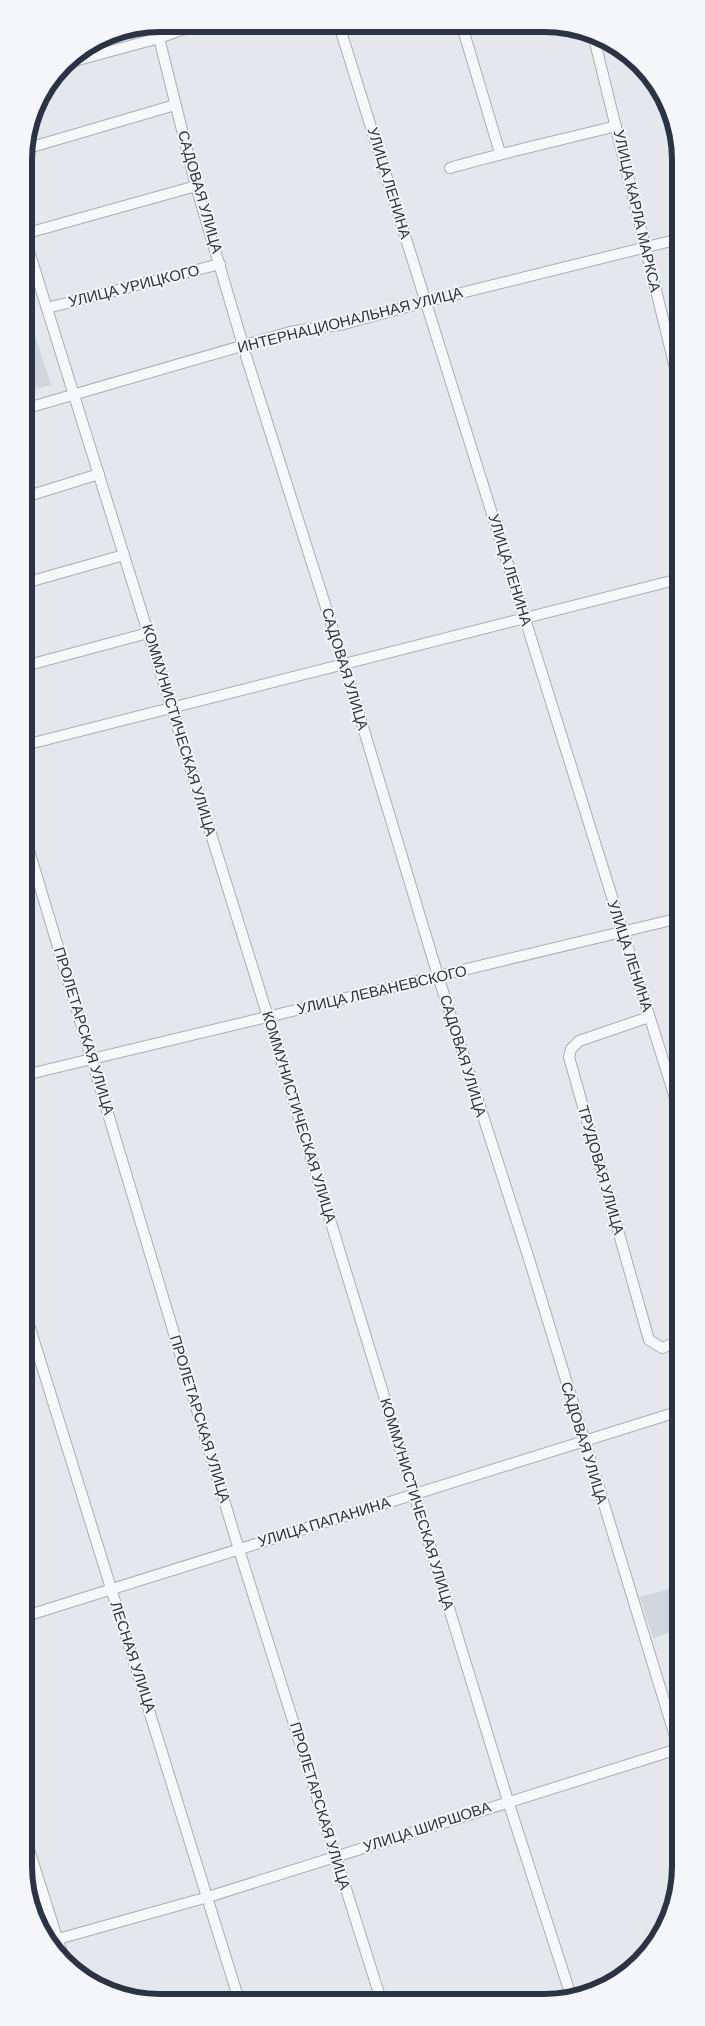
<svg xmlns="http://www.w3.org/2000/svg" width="705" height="2026" font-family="Barlow,sans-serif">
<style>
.built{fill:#d2d6de}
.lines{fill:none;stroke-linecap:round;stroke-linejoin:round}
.minor-casing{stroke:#a9aeb7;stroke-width:12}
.minor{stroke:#f7f8fa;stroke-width:10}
.labels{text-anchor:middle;stroke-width:4;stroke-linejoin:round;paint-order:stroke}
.street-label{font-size:15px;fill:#2b3445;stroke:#f4f6f9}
.rim{fill:none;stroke:#2b3445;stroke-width:6}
</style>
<rect width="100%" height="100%" fill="#e4e7ec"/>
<g class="built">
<path d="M24 302 51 385 24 392Z"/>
<path d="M681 1586V1629L653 1638 640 1597Z"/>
</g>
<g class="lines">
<defs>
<g id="minor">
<path d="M339 25 680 1114"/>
<path d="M462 26 500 153"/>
<path d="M159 38 196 186 243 345"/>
<path d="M594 38 679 384"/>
<path d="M67 63 159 38 198 24"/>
<path d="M25 149 175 105"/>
<path d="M450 168C505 152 561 140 616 126"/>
<path d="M24 234 196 186"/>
<path d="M24 235 268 1017 508 1801 572 1999"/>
<path d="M47 308 220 264"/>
<path d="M246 356 344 664 438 976 529 1259 681 1756"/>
<path d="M24 409 290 332 344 324 425 302 679 239"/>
<path d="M25 497 99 474"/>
<path d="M25 583 124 555"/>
<path d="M25 666 148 633"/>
<path d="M25 745 679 579"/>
<path d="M25 837 236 1540 381 2000"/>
<path d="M649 1017 579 1041 571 1049 569 1057 649 1340 662 1348 680 1341"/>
<path d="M25 1075 680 918"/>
<path d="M26 1315 239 2000"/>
<path d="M26 1616 680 1411"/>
<path d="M26 1840 65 1963"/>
<path d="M58 1939 208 1897 681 1748"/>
</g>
</defs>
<use href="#minor" class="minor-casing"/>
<use href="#minor" class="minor"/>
</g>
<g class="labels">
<g class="street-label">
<text transform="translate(389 183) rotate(73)" y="5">УЛИЦА ЛЕНИНА</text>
<text transform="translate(200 192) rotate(74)" y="5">САДОВАЯ УЛИЦА</text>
<text transform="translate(637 211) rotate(77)" y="5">УЛИЦА КАРЛА МАРКСА</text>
<text transform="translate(134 286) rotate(-14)" y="5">УЛИЦА УРИЦКОГО</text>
<text transform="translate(350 320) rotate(-14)" y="5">ИНТЕРНАЦИОНАЛЬНАЯ УЛИЦА</text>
<text transform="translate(510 570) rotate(73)" y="5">УЛИЦА ЛЕНИНА</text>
<text transform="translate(345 669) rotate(73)" y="5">САДОВАЯ УЛИЦА</text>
<text transform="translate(179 730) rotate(73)" y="5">КОММУНИСТИЧЕСКАЯ УЛИЦА</text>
<text transform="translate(630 956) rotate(72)" y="5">УЛИЦА ЛЕНИНА</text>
<text transform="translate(382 990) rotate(-13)" y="5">УЛИЦА ЛЕВАНЕВСКОГО</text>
<text transform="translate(84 1031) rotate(73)" y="5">ПРОЛЕТАРСКАЯ УЛИЦА</text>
<text transform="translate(463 1056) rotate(73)" y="5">САДОВАЯ УЛИЦА</text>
<text transform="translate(299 1117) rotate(73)" y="5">КОММУНИСТИЧЕСКАЯ УЛИЦА</text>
<text transform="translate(601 1170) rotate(74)" y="5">ТРУДОВАЯ УЛИЦА</text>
<text transform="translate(200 1419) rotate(73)" y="5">ПРОЛЕТАРСКАЯ УЛИЦА</text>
<text transform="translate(584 1443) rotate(73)" y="5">САДОВАЯ УЛИЦА</text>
<text transform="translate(417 1504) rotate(73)" y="5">КОММУНИСТИЧЕСКАЯ УЛИЦА</text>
<text transform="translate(324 1522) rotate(-17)" y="5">УЛИЦА ПАПАНИНА</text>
<text transform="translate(133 1657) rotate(72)" y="5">ЛЕСНАЯ УЛИЦА</text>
<text transform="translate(320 1806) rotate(73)" y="5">ПРОЛЕТАРСКАЯ УЛИЦА</text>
<text transform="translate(427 1827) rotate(-18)" y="5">УЛИЦА ШИРШОВА</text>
</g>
</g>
<path d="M0 0H705V2026H0ZM160 32H544A128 128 0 0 1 672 160V1866A128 128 0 0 1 544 1994H160A128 128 0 0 1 32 1866V160A128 128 0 0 1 160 32Z" fill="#f4f6f9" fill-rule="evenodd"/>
<path class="rim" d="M160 32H544A128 128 0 0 1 672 160V1866A128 128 0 0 1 544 1994H160A128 128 0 0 1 32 1866V160A128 128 0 0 1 160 32Z"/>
</svg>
